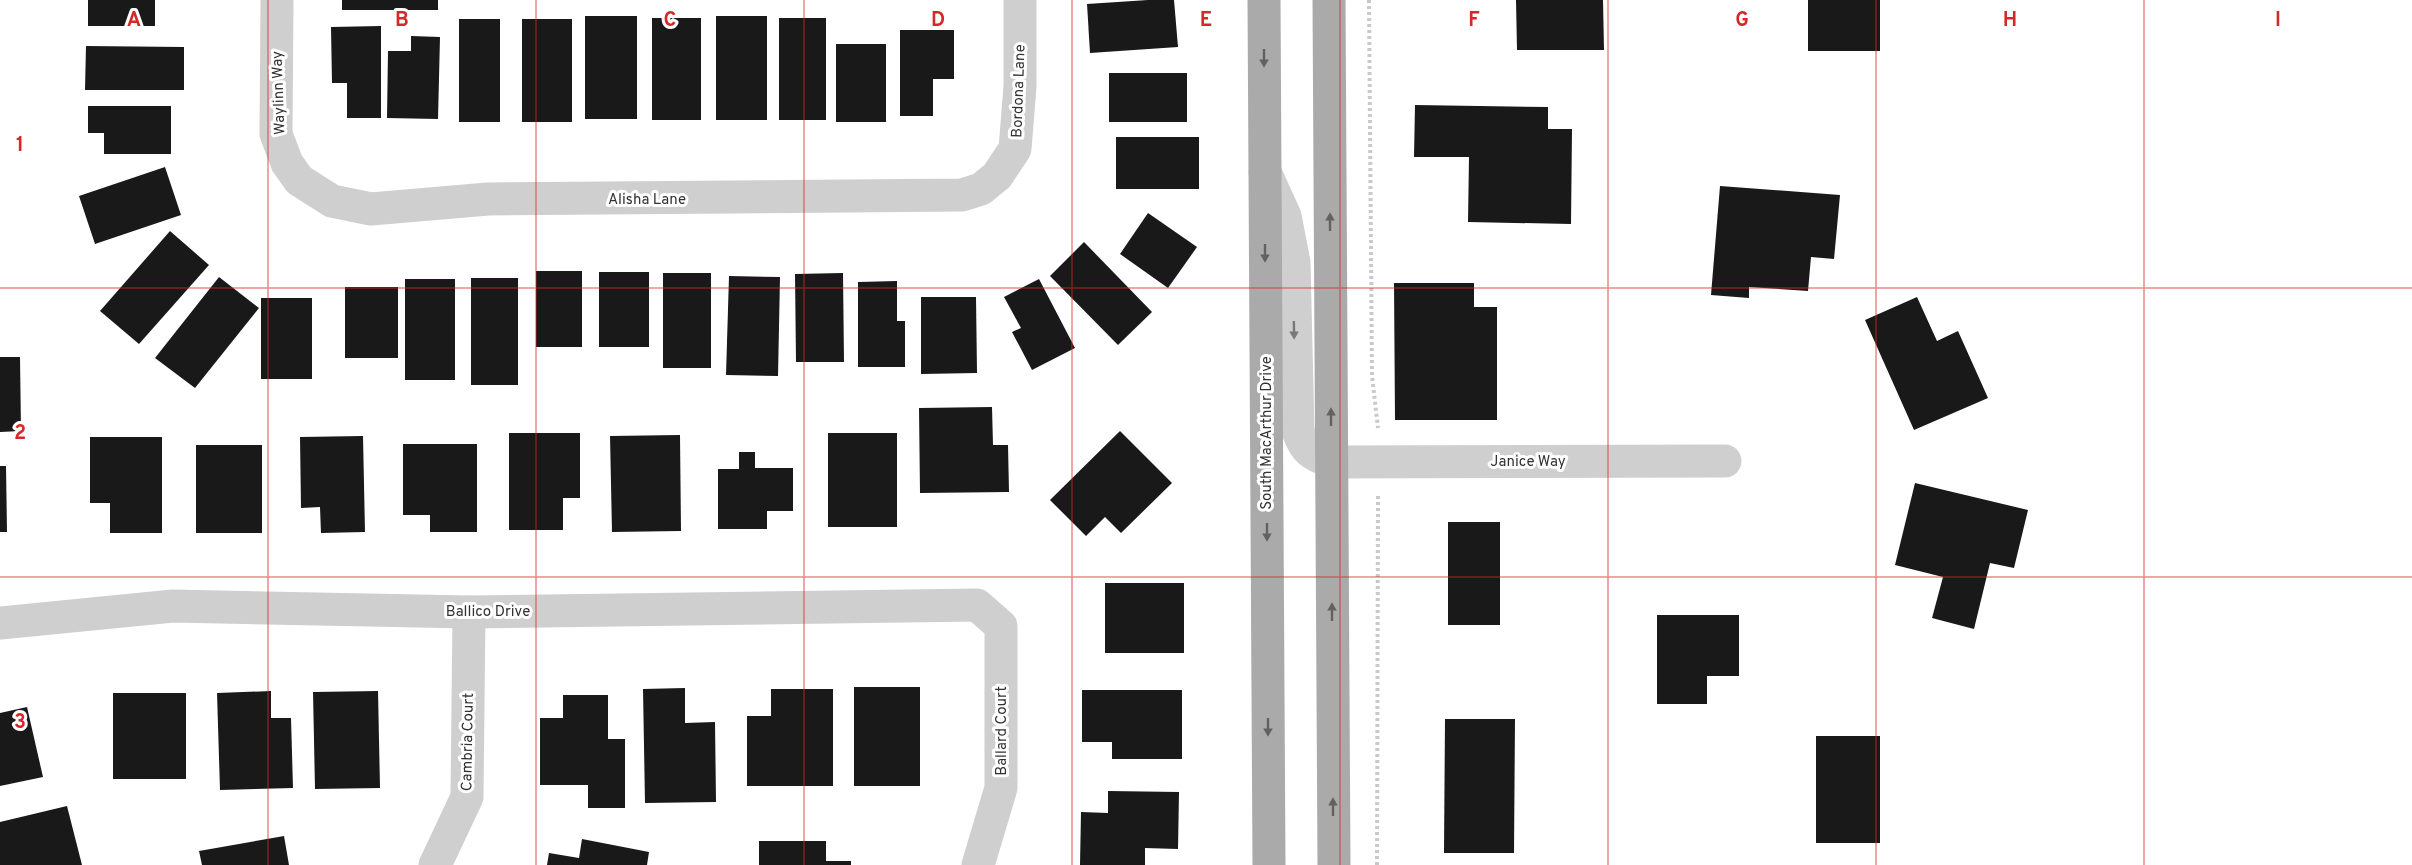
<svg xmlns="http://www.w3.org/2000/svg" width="2412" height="865" font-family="Overpass,sans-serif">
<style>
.building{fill:#191919}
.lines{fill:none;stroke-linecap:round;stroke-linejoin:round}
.path{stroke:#c9c9c9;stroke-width:4;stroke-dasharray:3 3;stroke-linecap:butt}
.minor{stroke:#cfcfcf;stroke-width:33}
.major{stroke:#aaa;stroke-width:33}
.oneway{fill:#626262}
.oneway2{fill:#797979}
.grid{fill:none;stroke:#d62828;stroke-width:1.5;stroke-opacity:0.55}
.labels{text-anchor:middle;stroke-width:6;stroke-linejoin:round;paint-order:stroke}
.street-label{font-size:15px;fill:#323232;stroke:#fff}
.grid-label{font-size:20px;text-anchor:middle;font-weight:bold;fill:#d62828;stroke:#fff;stroke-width:6;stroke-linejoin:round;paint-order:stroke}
</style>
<rect width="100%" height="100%" fill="#fff"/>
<g class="building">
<rect x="88" y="0" width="67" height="26"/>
<rect x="342" y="0" width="96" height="10"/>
<path d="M1148 0H1174L1178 47 1090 53 1087 4Z"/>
<path d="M1516 0H1603L1604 50H1517Z"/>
<rect x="1808" y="0" width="72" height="51"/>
<rect x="585" y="16" width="52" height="103"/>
<rect x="716" y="16" width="51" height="104"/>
<rect x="652" y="18" width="49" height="102"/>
<rect x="779" y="18" width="47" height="102"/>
<rect x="459" y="19" width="41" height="103"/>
<rect x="522" y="19" width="50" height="103"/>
<path d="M381 26V118H347V83H332L331 27Z"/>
<path d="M900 30H954V79H933V116H900Z"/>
<path d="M411 36 440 37 438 119 387 118 388 51H411Z"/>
<rect x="836" y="44" width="50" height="78"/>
<path d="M86 46 184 47V90H85Z"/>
<rect x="1109" y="73" width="78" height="49"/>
<path d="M1415 105 1548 107V129H1572L1571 224 1468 222 1469 157H1414Z"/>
<path d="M88 106H171V154H104V133H88Z"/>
<rect x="1116" y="137" width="83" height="52"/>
<path d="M165 167 181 215 95 244 79 196Z"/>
<path d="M1720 186 1840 195 1834 259 1811 257 1808 291 1749 287V298L1711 295Z"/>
<path d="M1148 213 1197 247 1168 288 1120 254Z"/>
<path d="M170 231 209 265 139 344 100 311Z"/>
<path d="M1084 242 1152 312 1118 345 1050 276Z"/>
<rect x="536" y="271" width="46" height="76"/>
<rect x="599" y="272" width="50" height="75"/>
<rect x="663" y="273" width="48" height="95"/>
<path d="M843 273 844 362H796L795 274Z"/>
<path d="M729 276 780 277 778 376 726 375Z"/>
<path d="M219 277 259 308 195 388 155 358Z"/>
<rect x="471" y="278" width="47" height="107"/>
<rect x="405" y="279" width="50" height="101"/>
<path d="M1039 279 1075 348 1032 370 1012 332 1021 328 1004 297Z"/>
<path d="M897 281V321H905V367H858V282Z"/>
<path d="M1394 283H1474V307H1497V420H1395Z"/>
<rect x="345" y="287" width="53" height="71"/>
<path d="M921 297H976L977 373 921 374Z"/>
<path d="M1917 297 1937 341 1958 331 1988 398 1914 430 1865 320Z"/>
<rect x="261" y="298" width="51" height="81"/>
<path d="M0 357H20L21 431 0 432Z"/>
<path d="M992 407 993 445H1008L1009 492 920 493 919 408Z"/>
<path d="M1120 431 1172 483 1121 533 1105 517 1086 536 1050 500Z"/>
<path d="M509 433H580V498H563V530H509Z"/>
<rect x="828" y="433" width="69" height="94"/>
<path d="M680 435 681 531 612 532 610 436Z"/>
<path d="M363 436 365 532 321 533 320 507 301 508 300 437Z"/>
<path d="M90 437H162V533H110V503H90Z"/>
<path d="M403 444H477V532H430V515H403Z"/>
<rect x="196" y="445" width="66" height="88"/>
<path d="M739 452H755V468H793V511H767V529H718V469H739Z"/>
<path d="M0 466H6L7 532H0Z"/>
<path d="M1915 483 2028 510 2014 568 1990 563 1974 629 1932 618 1943 577 1895 565Z"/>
<rect x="1448" y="522" width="52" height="103"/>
<rect x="1105" y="583" width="79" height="70"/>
<path d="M1657 615H1739V676H1707V704H1657Z"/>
<rect x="854" y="687" width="66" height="99"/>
<path d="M685 688V723L715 722 716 802 645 803 643 689Z"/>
<path d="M771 689H833V786H747V716H771Z"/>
<path d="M1082 690H1182V759H1112V742H1082Z"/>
<path d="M271 691V718H291L293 788 220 790 217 693Z"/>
<path d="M378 691 380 788 315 789 313 692Z"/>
<rect x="113" y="693" width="73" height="86"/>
<path d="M563 695H608V739H625V808H588V785H540V718H563Z"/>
<path d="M27 707 43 777 0 786V713Z"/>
<path d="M1445 719H1515L1514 853H1444Z"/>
<rect x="1816" y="736" width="64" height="107"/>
<path d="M1108 791 1179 792 1178 849 1145 848V865H1080L1081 812 1108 813Z"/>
<path d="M67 806 82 865H0V822Z"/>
<path d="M284 836 289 865H202L199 851Z"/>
<path d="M582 839 649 852 647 865H547L549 853 579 858Z"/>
<path d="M759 841H826V861H851V865H759Z"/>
</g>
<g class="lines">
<g class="path">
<path d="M1369 0 1372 376 1378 428"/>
<path d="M1377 865 1378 495"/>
</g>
<g class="minor">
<path d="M277 0 276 134 287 163 299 180 332 201 371 209 488 199 962 195 981 189 997 176 1015 149 1020 86V0"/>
<path d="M1265 172 1285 216 1294 262 1298 431C1305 451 1312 455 1332 462L1725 461"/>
<path d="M0 623 173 606 469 612 977 605 1001 626V788L978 865"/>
<path d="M435 865 467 797 469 612"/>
</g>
<g class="major">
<path d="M1264 0 1269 865"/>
<path d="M1329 0 1334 865"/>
</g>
</g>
<defs><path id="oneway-solid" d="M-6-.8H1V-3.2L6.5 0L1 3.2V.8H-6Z" transform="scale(1.5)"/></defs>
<g class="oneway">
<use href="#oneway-solid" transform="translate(1264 58) rotate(90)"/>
<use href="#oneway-solid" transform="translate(1330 222) rotate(-90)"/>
<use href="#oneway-solid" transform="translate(1265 253) rotate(90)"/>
<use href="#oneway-solid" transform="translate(1331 417) rotate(-90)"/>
<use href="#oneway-solid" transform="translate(1267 532) rotate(90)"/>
<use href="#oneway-solid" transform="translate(1332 612) rotate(-90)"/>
<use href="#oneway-solid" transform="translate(1268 727) rotate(90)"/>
<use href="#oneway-solid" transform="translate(1333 807) rotate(-90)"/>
</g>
<use class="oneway2" href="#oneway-solid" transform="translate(1294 330) rotate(89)"/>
<path class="grid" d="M268 0V865M536 0V865M804 0V865M1072 0V865M1340 0V865M1608 0V865M1876 0V865M2144 0V865M0 288H2412M0 577H2412"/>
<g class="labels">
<g class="street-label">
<text transform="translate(1018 91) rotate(-88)" y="5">Bordona Lane</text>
<text transform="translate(278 93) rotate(-92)" y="5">Waylinn Way</text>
<text x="647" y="204">Alisha Lane</text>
<text transform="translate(1266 433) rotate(-90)" y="5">South MacArthur Drive</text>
<text x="1528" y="466">Janice Way</text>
<text x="488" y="616">Ballico Drive</text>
<text transform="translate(1001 731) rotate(-90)" y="5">Ballard Court</text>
<text transform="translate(467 742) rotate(-89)" y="5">Cambria Court</text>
</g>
</g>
<g class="grid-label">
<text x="134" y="26">A</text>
<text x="402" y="26">B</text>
<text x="670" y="26">C</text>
<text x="938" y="26">D</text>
<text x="1206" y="26">E</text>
<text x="1474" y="26">F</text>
<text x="1742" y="26">G</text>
<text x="2010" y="26">H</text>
<text x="2278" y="26">I</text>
<text x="20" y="151">1</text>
<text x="20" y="439">2</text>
<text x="20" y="728">3</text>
</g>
</svg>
